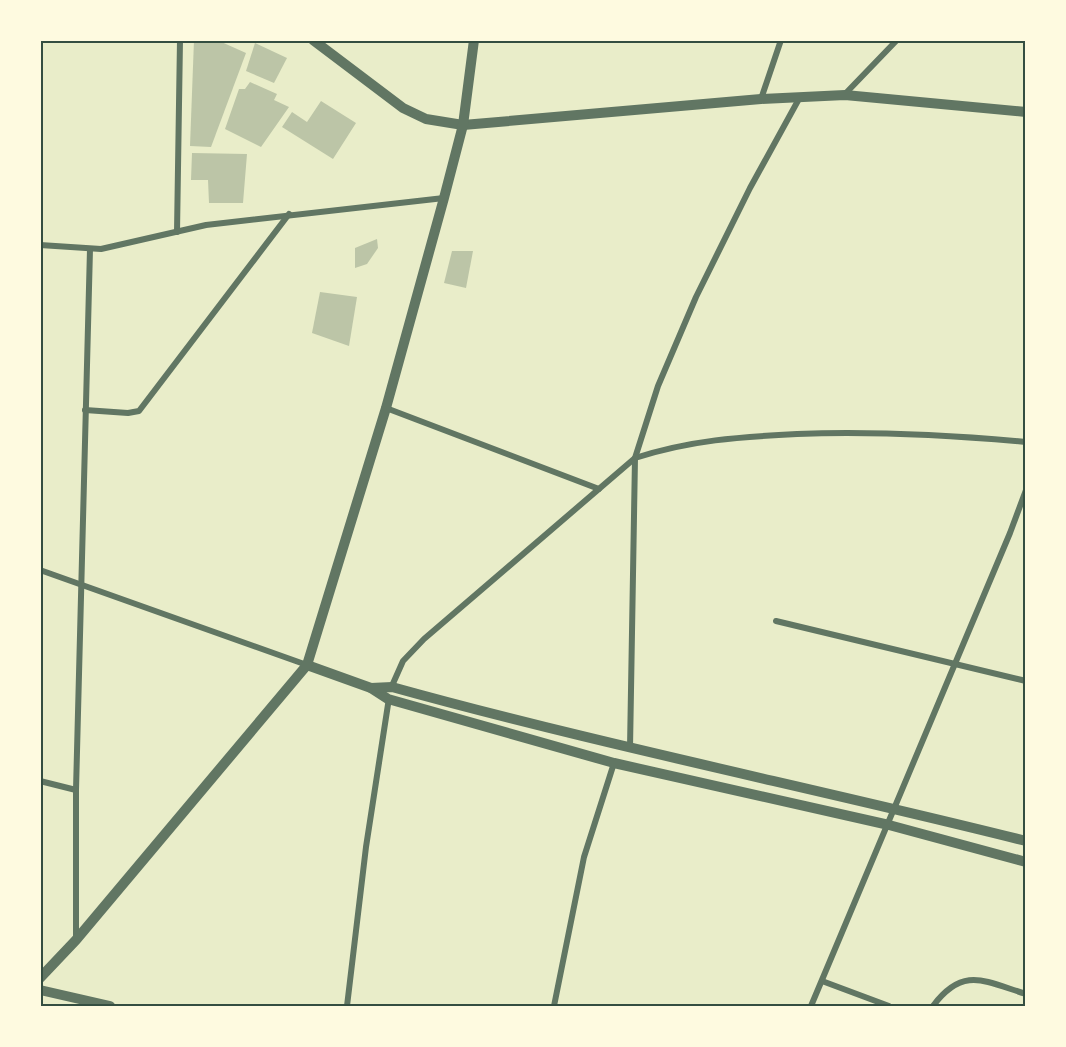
<svg xmlns="http://www.w3.org/2000/svg" width="1066" height="1047" font-family="'Roboto Condensed',sans-serif">
<style>
.building{fill:#bcc5a7}
.lines{fill:none;stroke-linecap:round;stroke-linejoin:round}
.minor{stroke:#617663;stroke-width:6}
.tertiary{stroke:#617663;stroke-width:10}
.neatline{fill:none;stroke:#344e41;stroke-width:2}
</style>
<rect width="100%" height="100%" fill="#e9edc9"/>
<g class="building">
<path d="M194 40H217L246 53 211 147 190 146Z"/>
<path d="M255 43 287 58 274 83 246 71Z"/>
<path d="M250 82 277 94 274 100 289 107 261 147 225 129 239 89H245Z"/>
<path d="M321 101 356 123 333 159 282 127 292 112 307 122Z"/>
<path d="M192 153 247 154 243 203H209L208 180H191Z"/>
<path d="M377 239 378 248 367 264 355 268V248Z"/>
<path d="M452 251H473L466 288 444 283Z"/>
<path d="M320 292 357 297 349 346 312 333Z"/>
</g>
<g class="lines">
<g class="minor">
<path d="M845 94 897 40"/>
<path d="M761 99 781 40"/>
<path d="M177 232 180 40"/>
<path d="M40 245 101 249 206 225 444 198"/>
<path d="M386 408 599 489"/>
<path d="M85 410 128 413 139 411 289 214"/>
<path d="M40 570 307 665"/>
<path d="M776 621 1026 681"/>
<path d="M391 688 403 661 424 639 635 458C691 440 739 437 797 434 874 431 949 435 1026 442"/>
<path d="M630 748 635 458 658 386 696 297 750 188 800 97"/>
<path d="M40 781 76 790"/>
<path d="M76 939V790L90 249"/>
<path d="M822 981 889 1006"/>
<path d="M347 1006 366 847 389 698"/>
<path d="M554 1006 584 857 614 763"/>
<path d="M811 1006 1010 533 1026 490"/>
<path d="M933 1006C963 966 984 981 1026 994"/>
</g>
<g class="tertiary">
<path d="M313 40 403 108 426 119 463 125 761 99 845 95 1026 112"/>
<path d="M307 665 371 688 388 699 614 763 889 825 1026 862"/>
<path d="M371 688 392 687C601 745 815 788 1026 841"/>
<path d="M40 978 76 940 307 665 386 408 444 198 463 125 474 40"/>
<path d="M40 990 110 1006"/>
</g>
</g>
<rect width="1066" height="1047" fill="none" stroke="#fefae0" stroke-width="84"/>
<rect x="42" y="42" width="982" height="963" class="neatline"/>
</svg>
